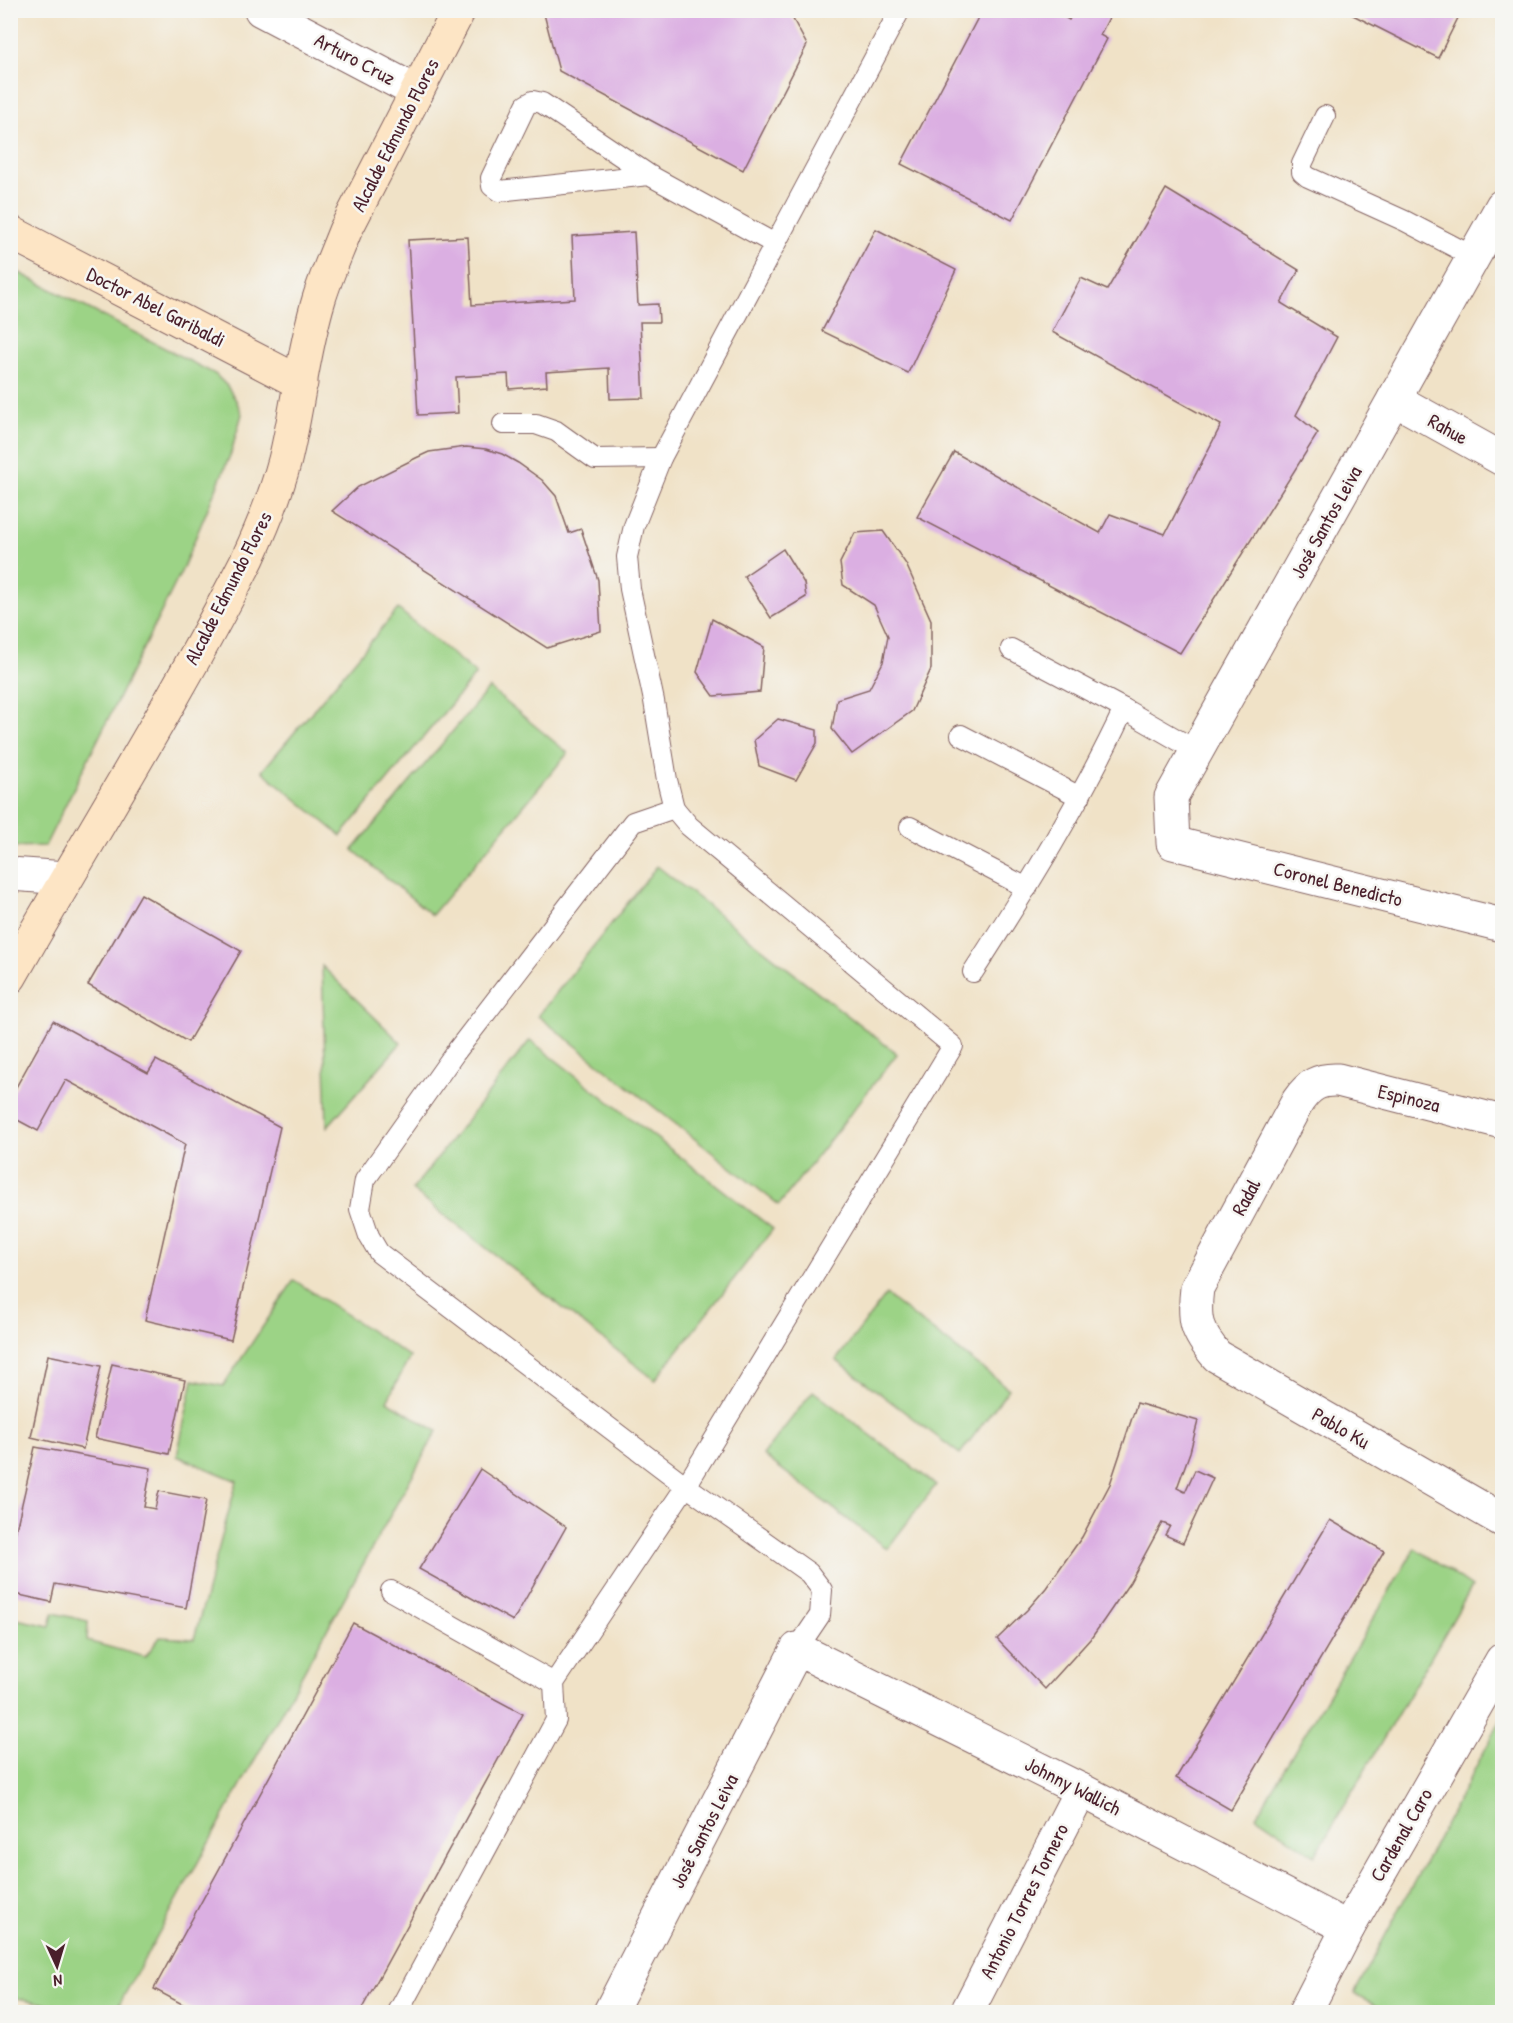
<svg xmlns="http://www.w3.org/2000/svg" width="1513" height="2023" font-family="'Patrick Hand',sans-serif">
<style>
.green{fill:#9cd386;stroke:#737958;stroke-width:1.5}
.building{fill:#dbafe2}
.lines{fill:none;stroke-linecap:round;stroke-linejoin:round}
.lane-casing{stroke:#846362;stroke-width:22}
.street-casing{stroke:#846362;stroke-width:35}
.secondary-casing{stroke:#846362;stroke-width:35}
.lane{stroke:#fff;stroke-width:20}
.street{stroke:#fff;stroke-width:33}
.secondary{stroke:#fde5c5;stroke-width:33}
.labels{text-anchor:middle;stroke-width:5;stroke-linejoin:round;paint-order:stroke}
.street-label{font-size:20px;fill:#4a1f2b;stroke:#f6f6f2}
</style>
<rect width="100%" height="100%" fill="#f6f6f2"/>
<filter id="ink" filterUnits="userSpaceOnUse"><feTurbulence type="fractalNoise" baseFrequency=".0167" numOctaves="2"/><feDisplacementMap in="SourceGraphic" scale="12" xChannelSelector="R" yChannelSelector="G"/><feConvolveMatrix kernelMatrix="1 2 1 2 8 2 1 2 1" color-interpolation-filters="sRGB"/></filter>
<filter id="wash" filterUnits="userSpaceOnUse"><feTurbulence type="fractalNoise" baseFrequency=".008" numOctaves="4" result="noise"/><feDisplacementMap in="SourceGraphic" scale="24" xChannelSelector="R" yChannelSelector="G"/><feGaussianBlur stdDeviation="1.35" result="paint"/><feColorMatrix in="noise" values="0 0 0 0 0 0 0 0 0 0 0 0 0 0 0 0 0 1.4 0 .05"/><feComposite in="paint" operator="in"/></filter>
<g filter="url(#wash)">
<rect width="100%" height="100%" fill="#f0e2c7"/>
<g class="green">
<path d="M10 268 215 374 227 386 236 400 242 414 231 453 182 570 45 846 10 847Z"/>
<path d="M398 609 476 674 341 836 262 771Z"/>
<path d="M489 688 568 753 432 915 353 850Z"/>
<path d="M657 866 897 1054 779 1205 538 1016Z"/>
<path d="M322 966 401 1043 327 1127Z"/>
<path d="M530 1040 773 1229 655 1380 412 1190Z"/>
<path d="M294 1280 410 1357 387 1401 437 1431 115 2012H90L11 1997V1618L50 1626 53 1613 88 1621 87 1641 145 1657 160 1637 194 1639 237 1481 177 1456 193 1380 223 1386Z"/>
<path d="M886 1295 1009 1389 960 1454 836 1360Z"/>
<path d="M813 1391 936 1485 887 1549 763 1455Z"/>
<path d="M1415 1548 1472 1587 1315 1856 1256 1816Z"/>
<path d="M1502 1718V2012H1391L1354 1994Z"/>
</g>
<g id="blocks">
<g class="building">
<path d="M552 10H788L807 45 743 170 559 71 544 14Z"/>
<path d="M982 10H1052L1069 20 1074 10H1113L1100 35 1107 39 1012 220 901 164Z"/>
<path d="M1343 10H1462L1438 58Z"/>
<path d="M1166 189 1299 270 1281 303 1337 337 1296 415 1318 433 1180 653 917 517 954 452 1100 533 1110 514 1165 534 1221 425 1052 332 1081 278 1107 290Z"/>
<path d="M876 229 956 270 908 373 822 331Z"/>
<path d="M634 232 638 305 658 304 659 322H640L644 398 610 399 609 368 546 372 547 386 509 389 508 374 456 377 458 413 418 415 408 240 468 237 472 305 575 299 572 236Z"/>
<path d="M466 447 486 449 502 454 518 463 542 480 556 496 569 533 581 529 598 580 601 631 547 648 332 511 358 487 416 458 429 452Z"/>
<path d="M883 531 906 564 931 620V669L912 711 852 754 832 729 837 699 869 689 883 662 888 636 874 605 843 585 840 563 855 533Z"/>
<path d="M783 549 804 583 806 597 771 618 744 576Z"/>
<path d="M712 619 764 647 760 692 714 696 697 672Z"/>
<path d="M778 719 817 730V743L796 780 759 766 754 740Z"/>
<path d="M141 894 241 951 188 1042 88 985Z"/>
<path d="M53 1021 148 1073 156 1060 280 1127 231 1340 145 1320 185 1144 66 1080 38 1131 10 1116V1098Z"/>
<path d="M48 1355 101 1366 83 1449 31 1437Z"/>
<path d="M112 1364 185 1380 169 1454 95 1438Z"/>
<path d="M1137 1403 1198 1421 1190 1452 1177 1488 1185 1492 1195 1470 1213 1478 1183 1543 1165 1535 1170 1526 1162 1523 1130 1582 1104 1620 1092 1637 1045 1689 997 1639 1027 1610 1046 1588 1082 1537 1110 1484Z"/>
<path d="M35 1447 151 1468 144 1507 155 1509 159 1491 206 1500 186 1608 55 1584 51 1602 10 1593V1556Z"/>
<path d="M480 1469 566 1527 513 1621 419 1569Z"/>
<path d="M1330 1520 1384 1551 1231 1810 1176 1778Z"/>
<path d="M353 1623 523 1714 360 2012H197L154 1989Z"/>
</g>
</g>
</g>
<g filter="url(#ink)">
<use href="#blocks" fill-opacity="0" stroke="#846362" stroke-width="1.5"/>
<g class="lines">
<defs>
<g id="lane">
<path d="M1325 116 1302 164V172L1308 177 1405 221 1474 257"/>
<path d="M649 175 499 191 492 186 491 178 526 105 533 101 542 103 649 175 775 244"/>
<path d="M503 424H536L556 431 595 459 661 458"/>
<path d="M1011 649 1124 709 1197 751"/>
<path d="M961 735 1080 797"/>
<path d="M674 808 689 826 953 1046 686 1486 379 1253 369 1236 360 1209 365 1180 455 1053 633 822Z"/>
<path d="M674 808 667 780 654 701 630 589 627 557 634 526 661 458 900 10"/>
<path d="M910 827 1027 888"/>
<path d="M973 972C1028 887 1081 801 1124 709"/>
<path d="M391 1591 554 1683"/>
<path d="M398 2012 556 1720 554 1683 686 1486 809 1573 822 1590 820 1615 797 1649"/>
</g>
<g id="street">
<path d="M261 10 417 92"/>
<path d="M1502 206 1171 797 1173 843 1502 925"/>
<path d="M1394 399 1502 459"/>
<path d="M10 874 66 878"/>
<path d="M1502 1122 1338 1080C1319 1079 1309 1085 1298 1101L1197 1288C1193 1321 1196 1331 1217 1356L1502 1520"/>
<path d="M610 2012 797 1649 1081 1790 1348 1928"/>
<path d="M967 2012 1081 1790"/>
<path d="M1305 2012 1348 1928 1502 1660"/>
</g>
<g id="secondary">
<path d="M10 232 301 383"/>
<path d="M10 977C89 837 175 701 248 558 263 526 276 494 285 460 298 407 303 351 319 299 326 276 336 254 345 231L459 10"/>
</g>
</defs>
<use href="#lane" class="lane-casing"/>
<use href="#street" class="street-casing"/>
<use href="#secondary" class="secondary-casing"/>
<use href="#lane" class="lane"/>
<use href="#street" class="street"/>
<use href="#secondary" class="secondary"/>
</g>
</g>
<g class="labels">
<g class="street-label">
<text transform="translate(355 59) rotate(28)" y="7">Arturo Cruz</text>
<text transform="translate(395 135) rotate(-63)" y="7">Alcalde Edmundo Flores</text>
<text transform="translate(156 307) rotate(27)" y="7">Doctor Abel Garibaldi</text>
<text transform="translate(1448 429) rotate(29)" y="7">Rahue</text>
<text transform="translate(1326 522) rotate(-61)" y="7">José Santos Leiva</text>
<text transform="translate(228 588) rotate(-63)" y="7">Alcalde Edmundo Flores</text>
<text transform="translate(1338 884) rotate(14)" y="7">Coronel Benedicto</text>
<text transform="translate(1409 1098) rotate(14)" y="7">Espinoza</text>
<text transform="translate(1246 1197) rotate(-62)" y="7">Radal</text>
<text transform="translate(1341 1428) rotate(30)" y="7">Pablo Ku</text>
<text transform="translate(1073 1786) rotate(27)" y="7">Johnny Wallich</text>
<text transform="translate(704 1831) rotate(-63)" y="7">José Santos Leiva</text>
<text transform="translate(1401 1835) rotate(-60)" y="7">Cardenal Caro</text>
<text transform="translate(1024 1901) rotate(-63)" y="7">Antonio Torres Tornero</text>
</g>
</g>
<rect width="1513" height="2023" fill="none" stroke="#f6f6f2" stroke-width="36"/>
<g transform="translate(57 1966) rotate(176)" stroke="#f6f6f2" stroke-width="4.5" paint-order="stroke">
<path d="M0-4.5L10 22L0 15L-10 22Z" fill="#4a1f2b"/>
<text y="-9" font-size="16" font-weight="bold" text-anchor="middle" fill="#4a1f2b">N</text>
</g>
</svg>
